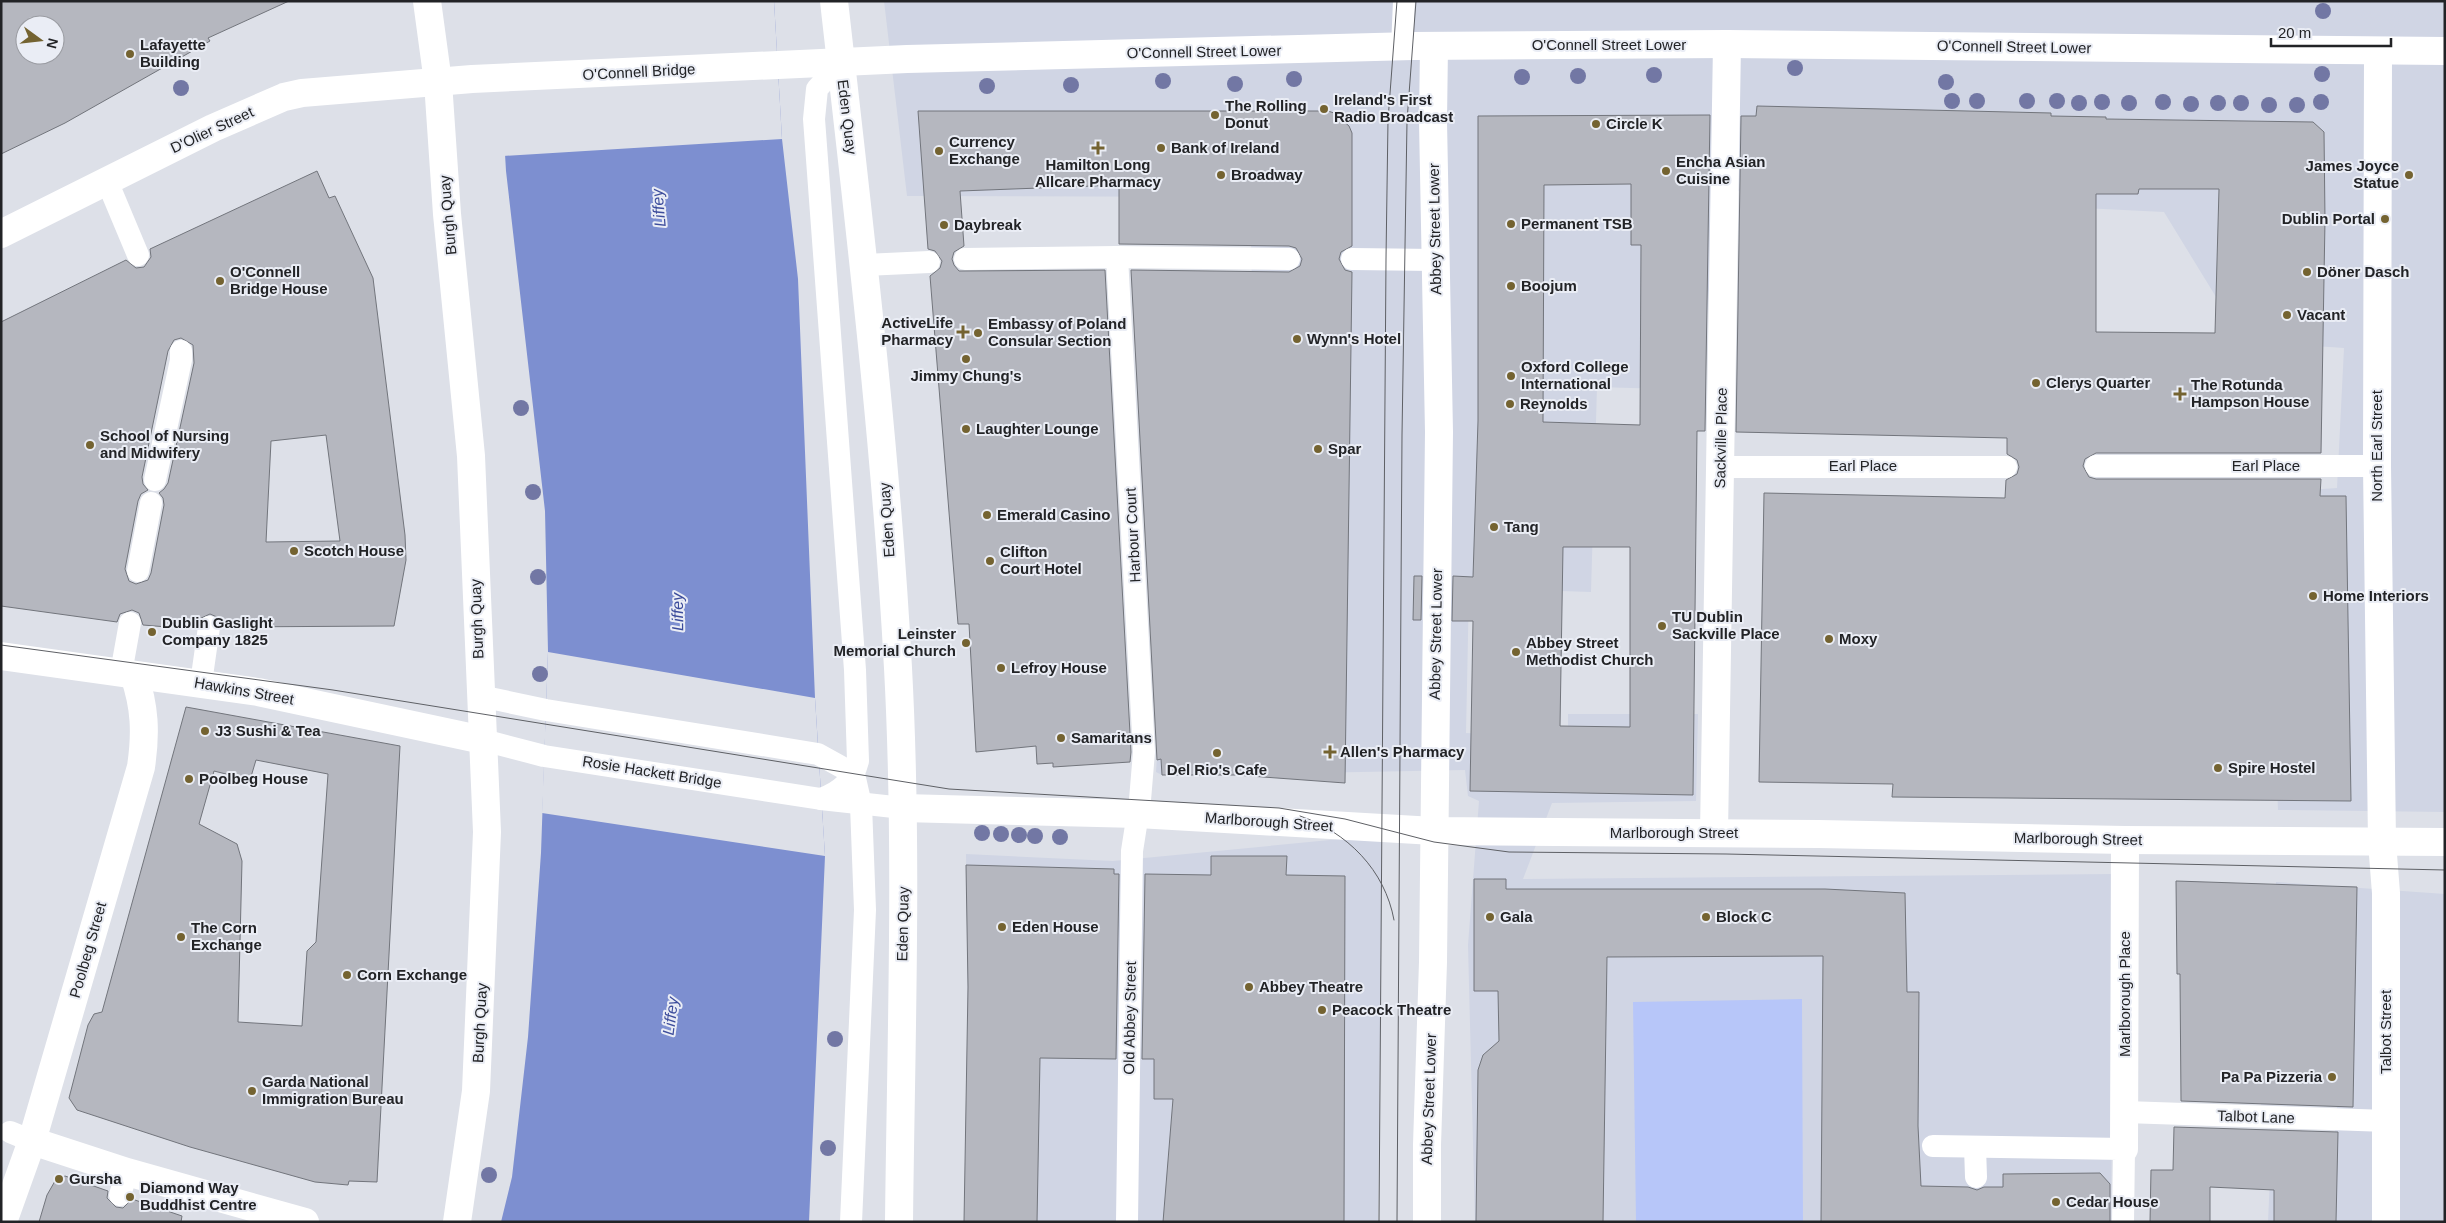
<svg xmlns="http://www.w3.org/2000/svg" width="2446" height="1223" font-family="Helvetica,sans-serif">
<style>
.built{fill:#d0d5e4}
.green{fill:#b7c6f9}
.water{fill:#7d8fd0}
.pier{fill:#dde0e8}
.building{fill:#b5b7bf;stroke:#72757c;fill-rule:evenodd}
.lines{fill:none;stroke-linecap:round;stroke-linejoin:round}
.lane{stroke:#fff;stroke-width:22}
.street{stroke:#fff;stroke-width:28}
.secondary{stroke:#fff;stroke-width:28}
.tram{stroke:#5e6065;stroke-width:1}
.tree{fill:#7277a4}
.poi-dot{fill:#746331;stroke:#eaedf5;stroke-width:2}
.labels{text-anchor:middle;stroke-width:4;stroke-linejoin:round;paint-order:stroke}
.poi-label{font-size:15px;font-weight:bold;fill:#222326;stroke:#eaedf5;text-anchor:start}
.street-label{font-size:15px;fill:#222326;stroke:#eaedf5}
.water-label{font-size:16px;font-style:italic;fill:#3c4c9b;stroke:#eaedf5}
</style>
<rect width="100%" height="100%" fill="#dde0e8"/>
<g class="built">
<path d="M884 1H2445V812L2278 810 2266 493 2337 488 2344 348 2243 341 2164 212 1717 190 1701 390 1597 387 1591 592 1469 588 1466 733 1568 738V714H1698L1696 801 1552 803 1523 879 2114 874 2111 1222H1475L1468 945 1479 801 1468 796 1465 770 1197 775H1162L1156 772 1160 713 1261 696 1250 197 907 196Z"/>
<path d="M1382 835 1378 1222H966L968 1022 966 854 1113 861Z"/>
<path d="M2276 882 2445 894V1222H2268L2272 1132 2335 1134 2337 1107 2261 1105Z"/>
</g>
<path class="green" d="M1802 999 1803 1222H1636L1633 1002Z"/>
<path class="water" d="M496 1H774L782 139 798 279 815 698 825 856 809 1222H501L512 1177 528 1037 541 853 548 652 545 511 506 171Z"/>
<g class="pier">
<path d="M494 1H774L782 139 503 156Z"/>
<path d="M548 652 815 698 825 856 542 813Z"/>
</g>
<g class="building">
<path d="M1 1H289L208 38 210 41 65 123 1 154ZM25 25H55V55H25Z"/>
<path d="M1757 106 2051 113V116L2106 117V119L2313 122 2324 132 2325 220 2321 453H2096L2085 459 2083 466 2089 477 2096 479H2321L2320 496H2346L2351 801 1892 797 1893 784 1759 782 1764 493 2005 498 2006 480 2017 474 2019 467 2017 460 2007 454V438L1736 432 1741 116H1756ZM2139 189H2219L2215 333 2096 332V194H2138Z"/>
<path d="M918 111H1328L1334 113 1349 126 1352 133V246L1341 252 1339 259 1345 270 1352 272 1345 783 1236 775H1162L1161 759 1157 760 1131 270 1289 272 1300 266 1302 259 1296 248 1289 246 1119 244V185L960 191 964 246 954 252 952 259 954 265 959 271 1105 270 1131 752 1130 762 1053 767V763L1037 764 1036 746 976 752 969 624H958L930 276 940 268 942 261 935 251 928 249Z"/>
<path d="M1710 115 1705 431H1697L1693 795 1470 791 1473 621H1452L1453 576 1473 577 1478 421V116ZM1631 184V245H1641L1640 425 1543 422 1544 185ZM1563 547H1630V727L1560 726Z"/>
<path d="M317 171 329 198 335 196 373 278 405 535 406 560 394 626 222 627 217 617 210 614 199 619 196 627H167L143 625 139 613 132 610 120 614 117 622 1 606V322L126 260 136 268 144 267 151 257 150 249ZM181 338 193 345 194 363 168 483 164 489 159 493 163 498 164 505 151 573 148 580 136 584 129 581 125 569 138 501 141 494 148 490 143 484 142 477 168 351 174 340ZM326 435 340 541 266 542 271 441Z"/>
<path d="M1414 576H1422L1421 620H1413Z"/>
<path d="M186 707 400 746 377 1182 349 1181 348 1185 315 1182 190 1147 77 1110 69 1098 88 1025 94 1014 102 1012ZM256 760 328 774 316 942 307 951 302 1026 238 1022 242 861 237 844 199 824 214 771 250 780Z"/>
<path d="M1211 856H1287L1286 875 1345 876 1344 1222H1163L1173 1099H1154V1059H1142L1145 874 1211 875Z"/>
<path d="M966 865 1114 869V874H1119L1116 1059 1040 1058 1037 1222H964L968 987Z"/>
<path d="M1474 879H1506V889H1825L1905 893 1907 992H1919L1918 1126 1921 1186 1968 1187 1977 1190 1984 1187H2003V1174L2100 1173 2110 1184V1222H1821L1823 956 1607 957 1603 1222H1476L1478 1070 1483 1055 1499 1041 1498 991H1474Z"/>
<path d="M2176 881 2357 887 2353 1107 2181 1101 2180 974H2177Z"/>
<path d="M2174 1127 2338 1132 2336 1222H2274V1190L2210 1187V1222H2150L2151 1170H2173Z"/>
<path d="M65 1176 108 1191 107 1198 116 1207 123 1208 132 1199 182 1216 181 1222H39L47 1195 55 1181Z"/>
</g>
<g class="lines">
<g class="lane">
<path d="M1402 47 1404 1"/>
<path d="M107 181 138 255"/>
<path d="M1117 257 1144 752 1140 800 1132 851 1127 1222"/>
<path d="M965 259 1117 257 1289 259"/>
<path d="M1352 259 1435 260"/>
<path d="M865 265 929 262"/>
<path d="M2096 466H2377"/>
<path d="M1721 467H2006"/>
<path d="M155 480 181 360V351"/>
<path d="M138 571 151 503"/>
<path d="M121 673 130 623"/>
<path d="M201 683 209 627"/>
<path d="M480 696 546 710 818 754 854 774"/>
<path d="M483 740 544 756 821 799 903 808"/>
<path d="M821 799C840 792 853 781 858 761L855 670 814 119 817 89 841 62"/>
<path d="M2125 1112 2387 1121"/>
<path d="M10 1132 32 1141"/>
<path d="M1933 1146 2124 1149 2123 1222"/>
<path d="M1975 1147 1976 1177"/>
<path d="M120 1195 127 1172"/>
<path d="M851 1222 865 910 861 805 854 774"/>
</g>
<g class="street">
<path d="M2378 51 2377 466 2382 842 2386 893V1222"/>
<path d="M1 656 258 692 483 740"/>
<path d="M903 808 1138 814 1434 831 1819 834 2125 840 2445 842"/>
<path d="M1714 833 1727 44"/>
<path d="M32 1141 127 1172 305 1222"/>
<path d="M2124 1149 2125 840"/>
<path d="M3 1222 32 1141 141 767C146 733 145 707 134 675"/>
<path d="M1427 1222V1145L1433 962 1439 432 1433 121 1434 46"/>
</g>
<g class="secondary">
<path d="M427 1 438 82 447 214 471 456 487 832 476 1091 457 1222"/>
<path d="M834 1C859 223 886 445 898 668 908 853 901 1037 899 1222"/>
<path d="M1 234 213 128 284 97 302 93 472 79 907 59 1413 46 1727 44 2445 51"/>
</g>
<g class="tram">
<path d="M1 645 333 690 949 789 1279 808 1345 819 1434 842 1509 852 1726 854 2445 870"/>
<path d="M1300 816C1347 832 1385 870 1394 920"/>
<path d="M1379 1222 1386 259 1388 120 1397 1"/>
<path d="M1397 1222 1402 435 1407 121 1416 1"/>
</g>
</g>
<g class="tree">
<circle cx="2323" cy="11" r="8"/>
<circle cx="1795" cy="68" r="8"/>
<circle cx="2322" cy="74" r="8"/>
<circle cx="1654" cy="75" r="8"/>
<circle cx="1578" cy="76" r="8"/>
<circle cx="1522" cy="77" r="8"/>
<circle cx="1294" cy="79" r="8"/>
<circle cx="1163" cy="81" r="8"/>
<circle cx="1946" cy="82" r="8"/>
<circle cx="1235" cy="84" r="8"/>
<circle cx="1071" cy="85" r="8"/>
<circle cx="987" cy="86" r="8"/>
<circle cx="181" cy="88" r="8"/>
<circle cx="1952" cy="101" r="8"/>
<circle cx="1977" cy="101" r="8"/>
<circle cx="2027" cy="101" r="8"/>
<circle cx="2057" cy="101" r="8"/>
<circle cx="2102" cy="102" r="8"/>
<circle cx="2163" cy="102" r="8"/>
<circle cx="2321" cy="102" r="8"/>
<circle cx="2079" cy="103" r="8"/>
<circle cx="2129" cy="103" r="8"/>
<circle cx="2218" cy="103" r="8"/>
<circle cx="2241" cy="103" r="8"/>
<circle cx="2191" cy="104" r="8"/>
<circle cx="2269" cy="105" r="8"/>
<circle cx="2297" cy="105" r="8"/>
<circle cx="521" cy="408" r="8"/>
<circle cx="533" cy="492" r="8"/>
<circle cx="538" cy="577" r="8"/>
<circle cx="540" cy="674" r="8"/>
<circle cx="982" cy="833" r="8"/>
<circle cx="1001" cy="834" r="8"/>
<circle cx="1019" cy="835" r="8"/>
<circle cx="1035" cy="836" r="8"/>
<circle cx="1060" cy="837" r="8"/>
<circle cx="835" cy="1039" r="8"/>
<circle cx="828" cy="1148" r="8"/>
<circle cx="489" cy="1175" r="8"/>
</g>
<g class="poi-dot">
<circle cx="130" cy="54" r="5"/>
<circle cx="1324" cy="109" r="5"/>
<circle cx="1215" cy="115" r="5"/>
<circle cx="1596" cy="124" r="5"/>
<path d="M1095.5 140.5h5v5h5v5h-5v5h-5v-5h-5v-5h5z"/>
<circle cx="1161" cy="148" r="5"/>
<circle cx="939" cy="151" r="5"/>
<circle cx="1666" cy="171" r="5"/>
<circle cx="1221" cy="175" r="5"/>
<circle cx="2409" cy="175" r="5"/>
<circle cx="2385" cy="219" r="5"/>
<circle cx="1511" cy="224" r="5"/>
<circle cx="944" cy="225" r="5"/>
<circle cx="2307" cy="272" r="5"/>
<circle cx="220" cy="281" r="5"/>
<circle cx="1511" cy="286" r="5"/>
<circle cx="2287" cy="315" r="5"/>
<path d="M960.5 324.5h5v5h5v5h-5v5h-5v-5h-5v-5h5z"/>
<circle cx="978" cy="333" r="5"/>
<circle cx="1297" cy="339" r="5"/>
<circle cx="966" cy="359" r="5"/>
<circle cx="1511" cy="376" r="5"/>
<circle cx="2036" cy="383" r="5"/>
<path d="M2177.5 386.5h5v5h5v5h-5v5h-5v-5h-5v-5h5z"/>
<circle cx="1510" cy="404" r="5"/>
<circle cx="966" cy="429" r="5"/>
<circle cx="90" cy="445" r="5"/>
<circle cx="1318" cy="449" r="5"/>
<circle cx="987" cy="515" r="5"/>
<circle cx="1494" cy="527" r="5"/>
<circle cx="294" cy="551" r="5"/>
<circle cx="990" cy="561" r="5"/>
<circle cx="2313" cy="596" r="5"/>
<circle cx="1662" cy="626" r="5"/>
<circle cx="152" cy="632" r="5"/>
<circle cx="1829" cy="639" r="5"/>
<circle cx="966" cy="643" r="5"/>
<circle cx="1516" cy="652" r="5"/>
<circle cx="1001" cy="668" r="5"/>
<circle cx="205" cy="731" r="5"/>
<circle cx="1061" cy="738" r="5"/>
<path d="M1327.5 744.5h5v5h5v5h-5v5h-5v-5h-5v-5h5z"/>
<circle cx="1217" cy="753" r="5"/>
<circle cx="2218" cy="768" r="5"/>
<circle cx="189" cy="779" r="5"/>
<circle cx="1490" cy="917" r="5"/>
<circle cx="1706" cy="917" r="5"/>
<circle cx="1002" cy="927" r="5"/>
<circle cx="181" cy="937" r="5"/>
<circle cx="347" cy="975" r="5"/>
<circle cx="1249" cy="987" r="5"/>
<circle cx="1322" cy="1010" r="5"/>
<circle cx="2332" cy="1077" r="5"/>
<circle cx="252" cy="1091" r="5"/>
<circle cx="59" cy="1179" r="5"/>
<circle cx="130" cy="1197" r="5"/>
<circle cx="2056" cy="1202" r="5"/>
</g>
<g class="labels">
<g class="poi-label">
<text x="140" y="50">Lafayette<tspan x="140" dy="17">Building</tspan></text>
<text x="1334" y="105">Ireland's First<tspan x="1334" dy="17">Radio Broadcast</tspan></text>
<text x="1225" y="111">The Rolling<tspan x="1225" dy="17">Donut</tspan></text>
<text x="1606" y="129">Circle K</text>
<text x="949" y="147">Currency<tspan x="949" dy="17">Exchange</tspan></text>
<text x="1171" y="153">Bank of Ireland</text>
<text x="1676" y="167">Encha Asian<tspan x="1676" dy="17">Cuisine</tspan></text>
<text x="1098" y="170" text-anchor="middle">Hamilton Long<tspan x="1098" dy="17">Allcare Pharmacy</tspan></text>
<text x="2399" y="171" text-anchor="end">James Joyce<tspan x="2399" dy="17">Statue</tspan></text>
<text x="1231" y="180">Broadway</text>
<text x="2375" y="224" text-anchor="end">Dublin Portal</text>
<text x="1521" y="229">Permanent TSB</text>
<text x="954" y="230">Daybreak</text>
<text x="230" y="277">O'Connell<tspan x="230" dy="17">Bridge House</tspan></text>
<text x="2317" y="277">Döner Dasch</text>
<text x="1521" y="291">Boojum</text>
<text x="2297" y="320">Vacant</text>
<text x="953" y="328" text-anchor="end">ActiveLife<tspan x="953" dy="17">Pharmacy</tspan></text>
<text x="988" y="329">Embassy of Poland<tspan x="988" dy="17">Consular Section</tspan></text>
<text x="1307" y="344">Wynn's Hotel</text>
<text x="1521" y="372">Oxford College<tspan x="1521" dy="17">International</tspan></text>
<text x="966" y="381" text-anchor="middle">Jimmy Chung's</text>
<text x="2046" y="388">Clerys Quarter</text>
<text x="2191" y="390">The Rotunda<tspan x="2191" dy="17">Hampson House</tspan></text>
<text x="1520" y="409">Reynolds</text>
<text x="976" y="434">Laughter Lounge</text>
<text x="100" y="441">School of Nursing<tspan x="100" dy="17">and Midwifery</tspan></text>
<text x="1328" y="454">Spar</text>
<text x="997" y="520">Emerald Casino</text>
<text x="1504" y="532">Tang</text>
<text x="304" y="556">Scotch House</text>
<text x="1000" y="557">Clifton<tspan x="1000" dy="17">Court Hotel</tspan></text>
<text x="2323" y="601">Home Interiors</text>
<text x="1672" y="622">TU Dublin<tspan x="1672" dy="17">Sackville Place</tspan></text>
<text x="162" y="628">Dublin Gaslight<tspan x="162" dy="17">Company 1825</tspan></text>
<text x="956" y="639" text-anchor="end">Leinster<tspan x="956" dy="17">Memorial Church</tspan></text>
<text x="1839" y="644">Moxy</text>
<text x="1526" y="648">Abbey Street<tspan x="1526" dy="17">Methodist Church</tspan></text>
<text x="1011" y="673">Lefroy House</text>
<text x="215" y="736">J3 Sushi &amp; Tea</text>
<text x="1071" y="743">Samaritans</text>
<text x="1340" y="757">Allen's Pharmacy</text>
<text x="2228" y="773">Spire Hostel</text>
<text x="1217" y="775" text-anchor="middle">Del Rio's Cafe</text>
<text x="199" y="784">Poolbeg House</text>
<text x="1500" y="922">Gala</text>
<text x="1716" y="922">Block C</text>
<text x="1012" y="932">Eden House</text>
<text x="191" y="933">The Corn<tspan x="191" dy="17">Exchange</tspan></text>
<text x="357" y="980">Corn Exchange</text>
<text x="1259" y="992">Abbey Theatre</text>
<text x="1332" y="1015">Peacock Theatre</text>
<text x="2322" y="1082" text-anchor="end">Pa Pa Pizzeria</text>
<text x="262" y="1087">Garda National<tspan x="262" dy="17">Immigration Bureau</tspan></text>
<text x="69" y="1184">Gursha</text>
<text x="140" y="1193">Diamond Way<tspan x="140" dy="17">Buddhist Centre</tspan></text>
<text x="2066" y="1207">Cedar House</text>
</g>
<g class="street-label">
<text x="1609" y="50">O'Connell Street Lower</text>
<text transform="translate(2014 47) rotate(1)" y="5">O'Connell Street Lower</text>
<text transform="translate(1204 52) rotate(-1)" y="5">O'Connell Street Lower</text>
<text transform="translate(639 72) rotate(-3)" y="5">O'Connell Bridge</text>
<text transform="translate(847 117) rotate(83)" y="5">Eden Quay</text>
<text transform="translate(212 130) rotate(-25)" y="5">D'Olier Street</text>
<text transform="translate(448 215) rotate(-95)" y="5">Burgh Quay</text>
<text transform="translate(1435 229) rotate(-91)" y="5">Abbey Street Lower</text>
<text transform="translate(1721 438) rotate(-89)" y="5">Sackville Place</text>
<text transform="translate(2377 446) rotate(-90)" y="5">North Earl Street</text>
<text x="1863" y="471">Earl Place</text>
<text x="2266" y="471">Earl Place</text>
<text transform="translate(887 520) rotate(-94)" y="5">Eden Quay</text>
<text transform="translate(1133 535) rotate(-93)" y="5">Harbour Court</text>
<text transform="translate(477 619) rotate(-92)" y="5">Burgh Quay</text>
<text transform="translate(1436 634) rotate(-89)" y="5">Abbey Street Lower</text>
<text transform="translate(244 691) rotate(10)" y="5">Hawkins Street</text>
<text transform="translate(652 772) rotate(9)" y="5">Rosie Hackett Bridge</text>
<text transform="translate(1269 822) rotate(4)" y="5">Marlborough Street</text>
<text x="1674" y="838">Marlborough Street</text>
<text transform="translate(2078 839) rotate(1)" y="5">Marlborough Street</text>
<text transform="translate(903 924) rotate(-89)" y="5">Eden Quay</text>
<text transform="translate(88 950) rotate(-74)" y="5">Poolbeg Street</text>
<text transform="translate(2125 994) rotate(-90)" y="5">Marlborough Place</text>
<text transform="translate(1130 1018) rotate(-89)" y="5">Old Abbey Street</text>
<text transform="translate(480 1023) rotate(-87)" y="5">Burgh Quay</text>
<text transform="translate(2386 1032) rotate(-90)" y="5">Talbot Street</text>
<text transform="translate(1429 1099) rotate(-88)" y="5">Abbey Street Lower</text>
<text transform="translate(2256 1117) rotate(2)" y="5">Talbot Lane</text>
</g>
<g class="water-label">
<text transform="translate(658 208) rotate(-95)" y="6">Liffey</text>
<text transform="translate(677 612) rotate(-91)" y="6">Liffey</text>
<text transform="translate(670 1016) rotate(-83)" y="6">Liffey</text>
</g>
</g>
<rect width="2446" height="1223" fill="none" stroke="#222326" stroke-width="5"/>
<g transform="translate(40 40) rotate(105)"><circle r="24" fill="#eaedf5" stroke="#9a9ca2"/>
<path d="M0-4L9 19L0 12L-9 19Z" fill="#746331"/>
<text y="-8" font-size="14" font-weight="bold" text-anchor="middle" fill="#222326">N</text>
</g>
<path d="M2271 38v8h120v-8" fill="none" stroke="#222326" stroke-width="2.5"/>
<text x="2278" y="38" font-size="15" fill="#222326" stroke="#eaedf5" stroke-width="4" paint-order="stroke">20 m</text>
</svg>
